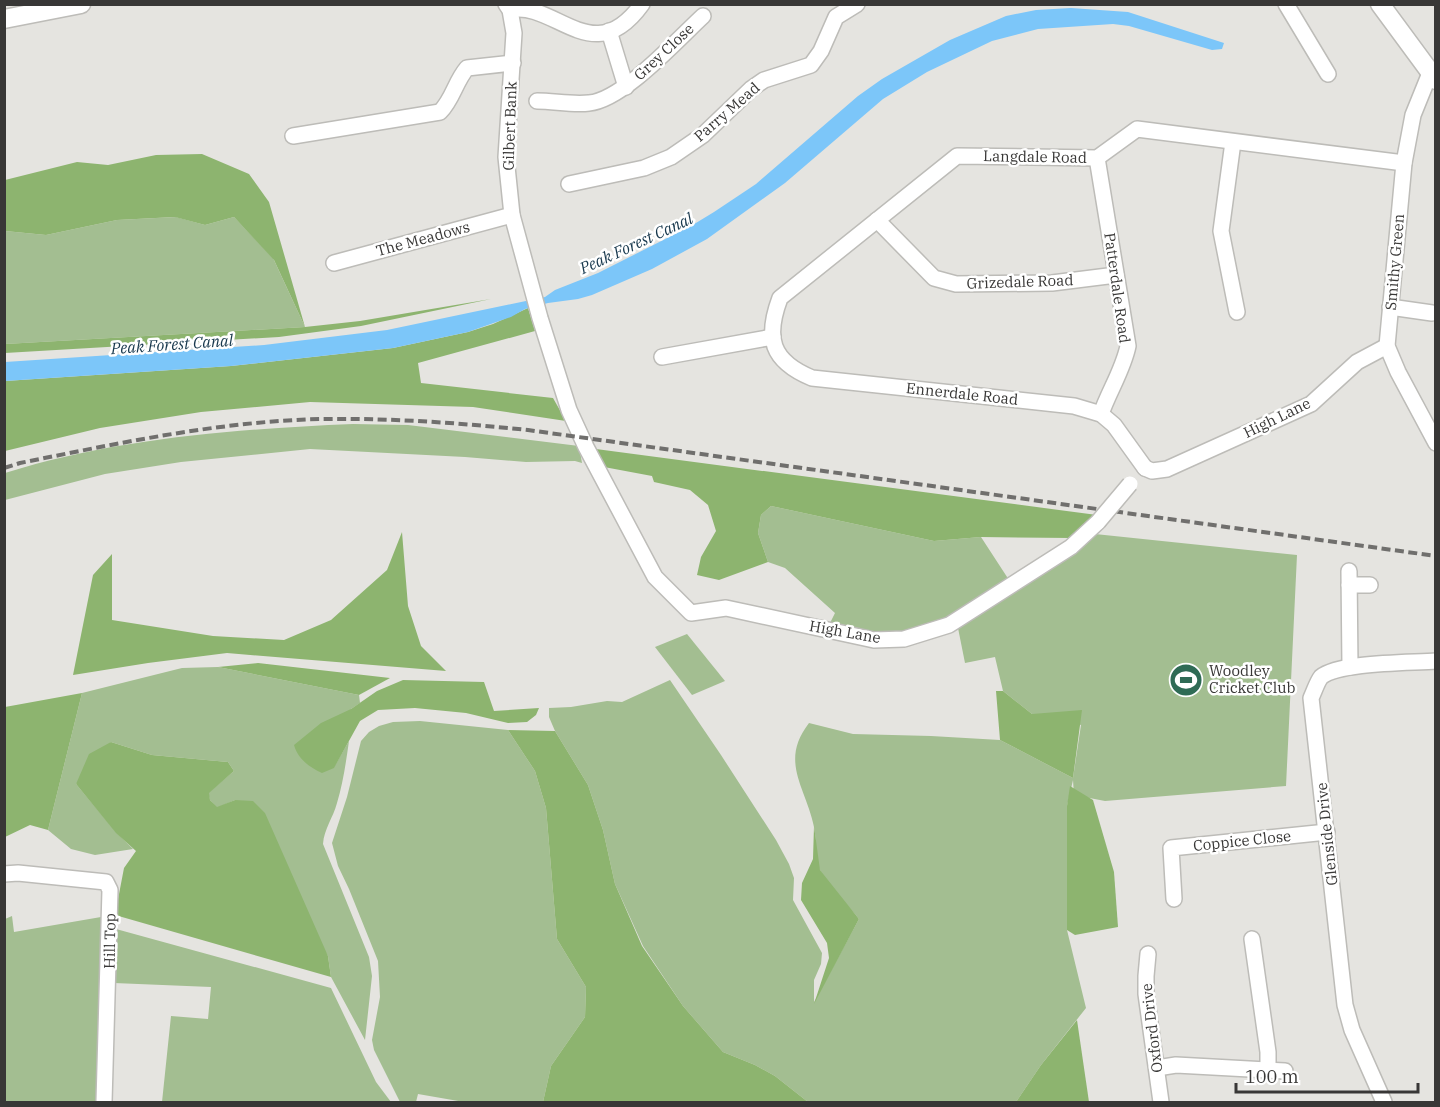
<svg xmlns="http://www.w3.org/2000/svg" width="1440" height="1107" font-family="'IBM Plex Serif',serif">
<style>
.green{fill:#a3be91}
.forest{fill:#8db46f}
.water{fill:#7cc6f9}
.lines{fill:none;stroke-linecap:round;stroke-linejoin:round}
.minor-casing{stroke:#bdbcb8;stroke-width:18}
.major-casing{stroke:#bdbcb8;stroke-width:21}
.minor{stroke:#fff;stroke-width:15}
.major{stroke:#fff;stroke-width:18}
.rail{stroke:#706f6d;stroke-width:4;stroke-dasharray:9 4.5;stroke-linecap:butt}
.minor-bridge-casing{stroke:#bdbcb8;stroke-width:18;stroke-linecap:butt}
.minor-bridge{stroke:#fff;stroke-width:15}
.labels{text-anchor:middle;stroke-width:5;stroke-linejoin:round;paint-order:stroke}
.street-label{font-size:15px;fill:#383736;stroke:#fff}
.poi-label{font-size:15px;fill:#383736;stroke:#fff;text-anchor:start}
.water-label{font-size:16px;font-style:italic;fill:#18384d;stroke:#fff}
</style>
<rect width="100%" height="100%" fill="#e5e4e0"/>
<g class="green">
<path d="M176 217 205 225 234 217 273 258 305 327 5 344V231L46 235 117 220Z"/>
<path d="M353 424 408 425 579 446 582 463 575 461 526 462 465 457 310 449 181 462 105 474 5 500V473C117 438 236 429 353 424Z"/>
<path d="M771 506 934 541 981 537 1009 580 953 615 933 625 909 632 871 634 829 625 835 613 785 568 768 562 758 533 761 515Z"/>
<path d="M1095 534 1297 555 1286 786 1105 801 1074 795 1073 780 1067 806V930L1086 1008 1041 1065 1016 1102H808L775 1076 755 1065 723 1052 683 1006 643 946 615 884 603 830 588 785 555 731 549 717V708L571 707 607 701 622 702 670 680 721 755 776 840 789 864 794 878 793 900 822 953 821 964 814 980V1002L859 919C847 904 831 889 821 872 814 861 817 840 814 827 806 787 779 762 809 723L853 734 931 736 1000 740 1073 778 1081 725 1032 714 1003 691 995 657 965 663 958 628Z"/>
<path d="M687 634 725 681 692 695 655 647Z"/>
<path d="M218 667 359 695 360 703 351 709 334 767 349 741C346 762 343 783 337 803 333 818 324 829 323 844L369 957 372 976 365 1040 331 977 328 956 235 800 217 808 210 800 208 793 234 771 228 762 152 755 111 742 76 784 116 832 133 849 95 855 71 849 48 830 82 693 182 668Z"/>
<path d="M420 721 508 730 535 771 546 808 557 939 586 987 585 1017 551 1066 543 1102H464L418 1094 416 1102H400L374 1050 372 1040 380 997 378 961 349 889 338 866 332 843 347 797 361 741 369 732 379 726 393 722Z"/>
<path d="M12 916 14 932 101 917 106 922 96 1102H5V919Z"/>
<path d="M116 929 331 988 376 1082 391 1102H162L171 1016 208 1019 211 987 114 983Z"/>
</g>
<g class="forest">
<path d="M202 154 249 174 269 202 305 327 360 321 491 299 361 326 279 337 5 353V344L305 327 274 260 234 217 205 225 175 217 117 220 46 235 5 231V180L77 162 108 165 156 155Z"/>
<path d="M528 308 535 331 418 363 421 383 553 398 566 421 473 407 310 402 201 412 100 428 5 451V381L231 366 393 348 468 332 493 324Z"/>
<path d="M596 449 1097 515 1073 538 981 537 934 541 771 506 761 515 758 533 768 562 719 580 697 575 701 557 716 531 708 505 690 490 654 482 652 476 604 467Z"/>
<path d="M402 532 408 606 421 646 446 671 227 653 148 663 73 675 93 575 112 554V620L213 636 284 640 331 620 387 570Z"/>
<path d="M258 663 390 678 359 695 218 667Z"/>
<path d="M403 680 484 682 494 711 539 708 536 715 527 722 508 723 466 713 415 708 378 710 360 721 334 768 322 773C309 767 298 759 294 745L321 723 351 709 377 691Z"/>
<path d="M996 691H1003L1032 714 1082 710 1073 778 1000 740Z"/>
<path d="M82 693 48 830 30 825 5 837V707Z"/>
<path d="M508 730 555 731 588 785 603 830 615 884 642 946 683 1006 723 1052 755 1065 775 1076 808 1102H543L551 1066 585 1017 586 987 557 939 546 808 535 771Z"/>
<path d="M111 742 152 755 228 762 234 771 209 793 210 800 217 807 235 800 253 801 265 813 328 956 331 977 115 915 124 868 136 851 116 833 76 784 89 754Z"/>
<path d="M1070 786 1093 800 1114 872 1118 927 1075 935 1067 930V806Z"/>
<path d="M814 826 820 870 859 919 814 1004 829 958 827 943 801 900 802 883 813 859Z"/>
<path d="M1077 1020 1089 1102H1016L1041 1065Z"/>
</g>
<path class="water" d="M1071 8 1128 12 1224 43 1222 49 1212 50 1129 26 1113 24 1038 29 992 41 927 72 883 99 785 183 707 239 652 269 592 295 578 299 548 303 525 309 511 317 468 332 393 348 231 366 5 381V362L264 345 387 330 545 297 555 290 598 273 691 226 714 212 756 184 858 96 882 79 950 40 1006 16 1036 10Z"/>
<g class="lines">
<defs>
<g id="minor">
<path d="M506 4 510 10 514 33 506 157 512 215 540 318 569 410 586 447 655 577 691 613 726 608 874 640 904 639 949 625 1071 547 1098 522"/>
<path d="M1286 4 1328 74"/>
<path d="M510 10C555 0 593 72 642 4"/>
<path d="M609 31 626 87"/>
<path d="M1436 69 1430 73 1413 115 1404 163 1387 346 1398 372 1436 443"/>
<path d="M537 101C554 101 572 105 589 103 623 100 677 40 703 16"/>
<path d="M293 136 440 112C453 99 455 82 467 68L513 63"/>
<path d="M1233 142 1221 231 1237 312"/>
<path d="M1097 158 1128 346C1123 370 1109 391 1101 414"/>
<path d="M569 184 644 168 671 157 703 135 751 89 764 80 811 65 821 51 836 17 857 4"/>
<path d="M877 220 934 278 956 284 1052 283 1116 275"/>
<path d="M334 263 512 215"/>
<path d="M1390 307 1432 313"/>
<path d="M662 357 773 337"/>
<path d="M1145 468 1114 425 1101 414 1074 406 812 378C771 361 765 338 780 298L957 156 1097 158 1137 129 1404 163"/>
<path d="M1145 468 1152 471 1167 469 1311 404 1357 362 1387 346"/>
<path d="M1349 571 1350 667"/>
<path d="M1349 585H1370"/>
<path d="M4 874 18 873 106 882 110 890 104 1102"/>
<path d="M1174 899 1171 848 1327 832"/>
<path d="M1252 939 1268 1052V1070"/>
<path d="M1148 954 1146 976V994L1161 1102"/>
<path d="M1157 1068 1176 1065 1285 1071"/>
<path d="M1384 1102 1352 1030 1345 1005 1311 698C1314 692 1317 682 1321 677 1339 662 1410 663 1436 661"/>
</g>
<g id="major">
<path d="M1380 4 1436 80"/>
<path d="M4 19 81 4"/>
</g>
</defs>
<use href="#minor" class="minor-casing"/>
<use href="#major" class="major-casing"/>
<use href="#minor" class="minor"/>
<use href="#major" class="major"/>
<path class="rail" d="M4 468 20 463C120 443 221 421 323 419 392 418 460 423 528 430L1436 556"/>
<defs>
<path id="minor-bridge" d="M1098 522 1130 484"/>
</defs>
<use href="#minor-bridge" class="minor-bridge-casing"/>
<use href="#minor-bridge" class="minor-bridge"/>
</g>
<defs>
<symbol id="stadium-disc" viewBox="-11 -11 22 22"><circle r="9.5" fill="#2f6b55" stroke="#fff"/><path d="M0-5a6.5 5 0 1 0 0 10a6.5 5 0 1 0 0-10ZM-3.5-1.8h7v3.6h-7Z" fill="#fff"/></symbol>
</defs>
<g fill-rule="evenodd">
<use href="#stadium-disc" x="1167" y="661" width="38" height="38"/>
</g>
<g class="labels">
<g class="street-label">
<text transform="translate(664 52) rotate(-43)" y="5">Grey Close</text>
<text transform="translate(727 112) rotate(-41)" y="5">Parry Mead</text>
<text transform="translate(510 126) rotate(-88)" y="5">Gilbert Bank</text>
<text transform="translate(1035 157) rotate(1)" y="5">Langdale Road</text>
<text transform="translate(423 239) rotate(-15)" y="5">The Meadows</text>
<text transform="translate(1395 262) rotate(-85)" y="5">Smithy Green</text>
<text transform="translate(1020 282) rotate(-2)" y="5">Grizedale Road</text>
<text transform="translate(1117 288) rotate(82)" y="5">Patterdale Road</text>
<text transform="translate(962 394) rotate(6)" y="5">Ennerdale Road</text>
<text transform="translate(1277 418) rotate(-26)" y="5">High Lane</text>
<text transform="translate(845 632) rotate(10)" y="5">High Lane</text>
<text transform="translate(1327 834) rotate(-96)" y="5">Glenside Drive</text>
<text transform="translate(1242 841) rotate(-6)" y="5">Coppice Close</text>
<text transform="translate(110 941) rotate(-89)" y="5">Hill Top</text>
<text transform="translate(1152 1028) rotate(-97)" y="5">Oxford Drive</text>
</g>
<g class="poi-label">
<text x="1209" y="676">Woodley<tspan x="1209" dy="17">Cricket Club</tspan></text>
</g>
<g class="water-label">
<text transform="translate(636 243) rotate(-25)" y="6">Peak Forest Canal</text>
<text transform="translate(172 344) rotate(-4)" y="6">Peak Forest Canal</text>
</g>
</g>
<rect width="1440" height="1107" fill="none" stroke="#383736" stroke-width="12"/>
<path d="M1236 1083v9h182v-9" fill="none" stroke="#383736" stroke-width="3"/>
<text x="1245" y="1083" font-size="18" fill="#383736" stroke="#ffffff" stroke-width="4.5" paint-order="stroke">100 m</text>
</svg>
